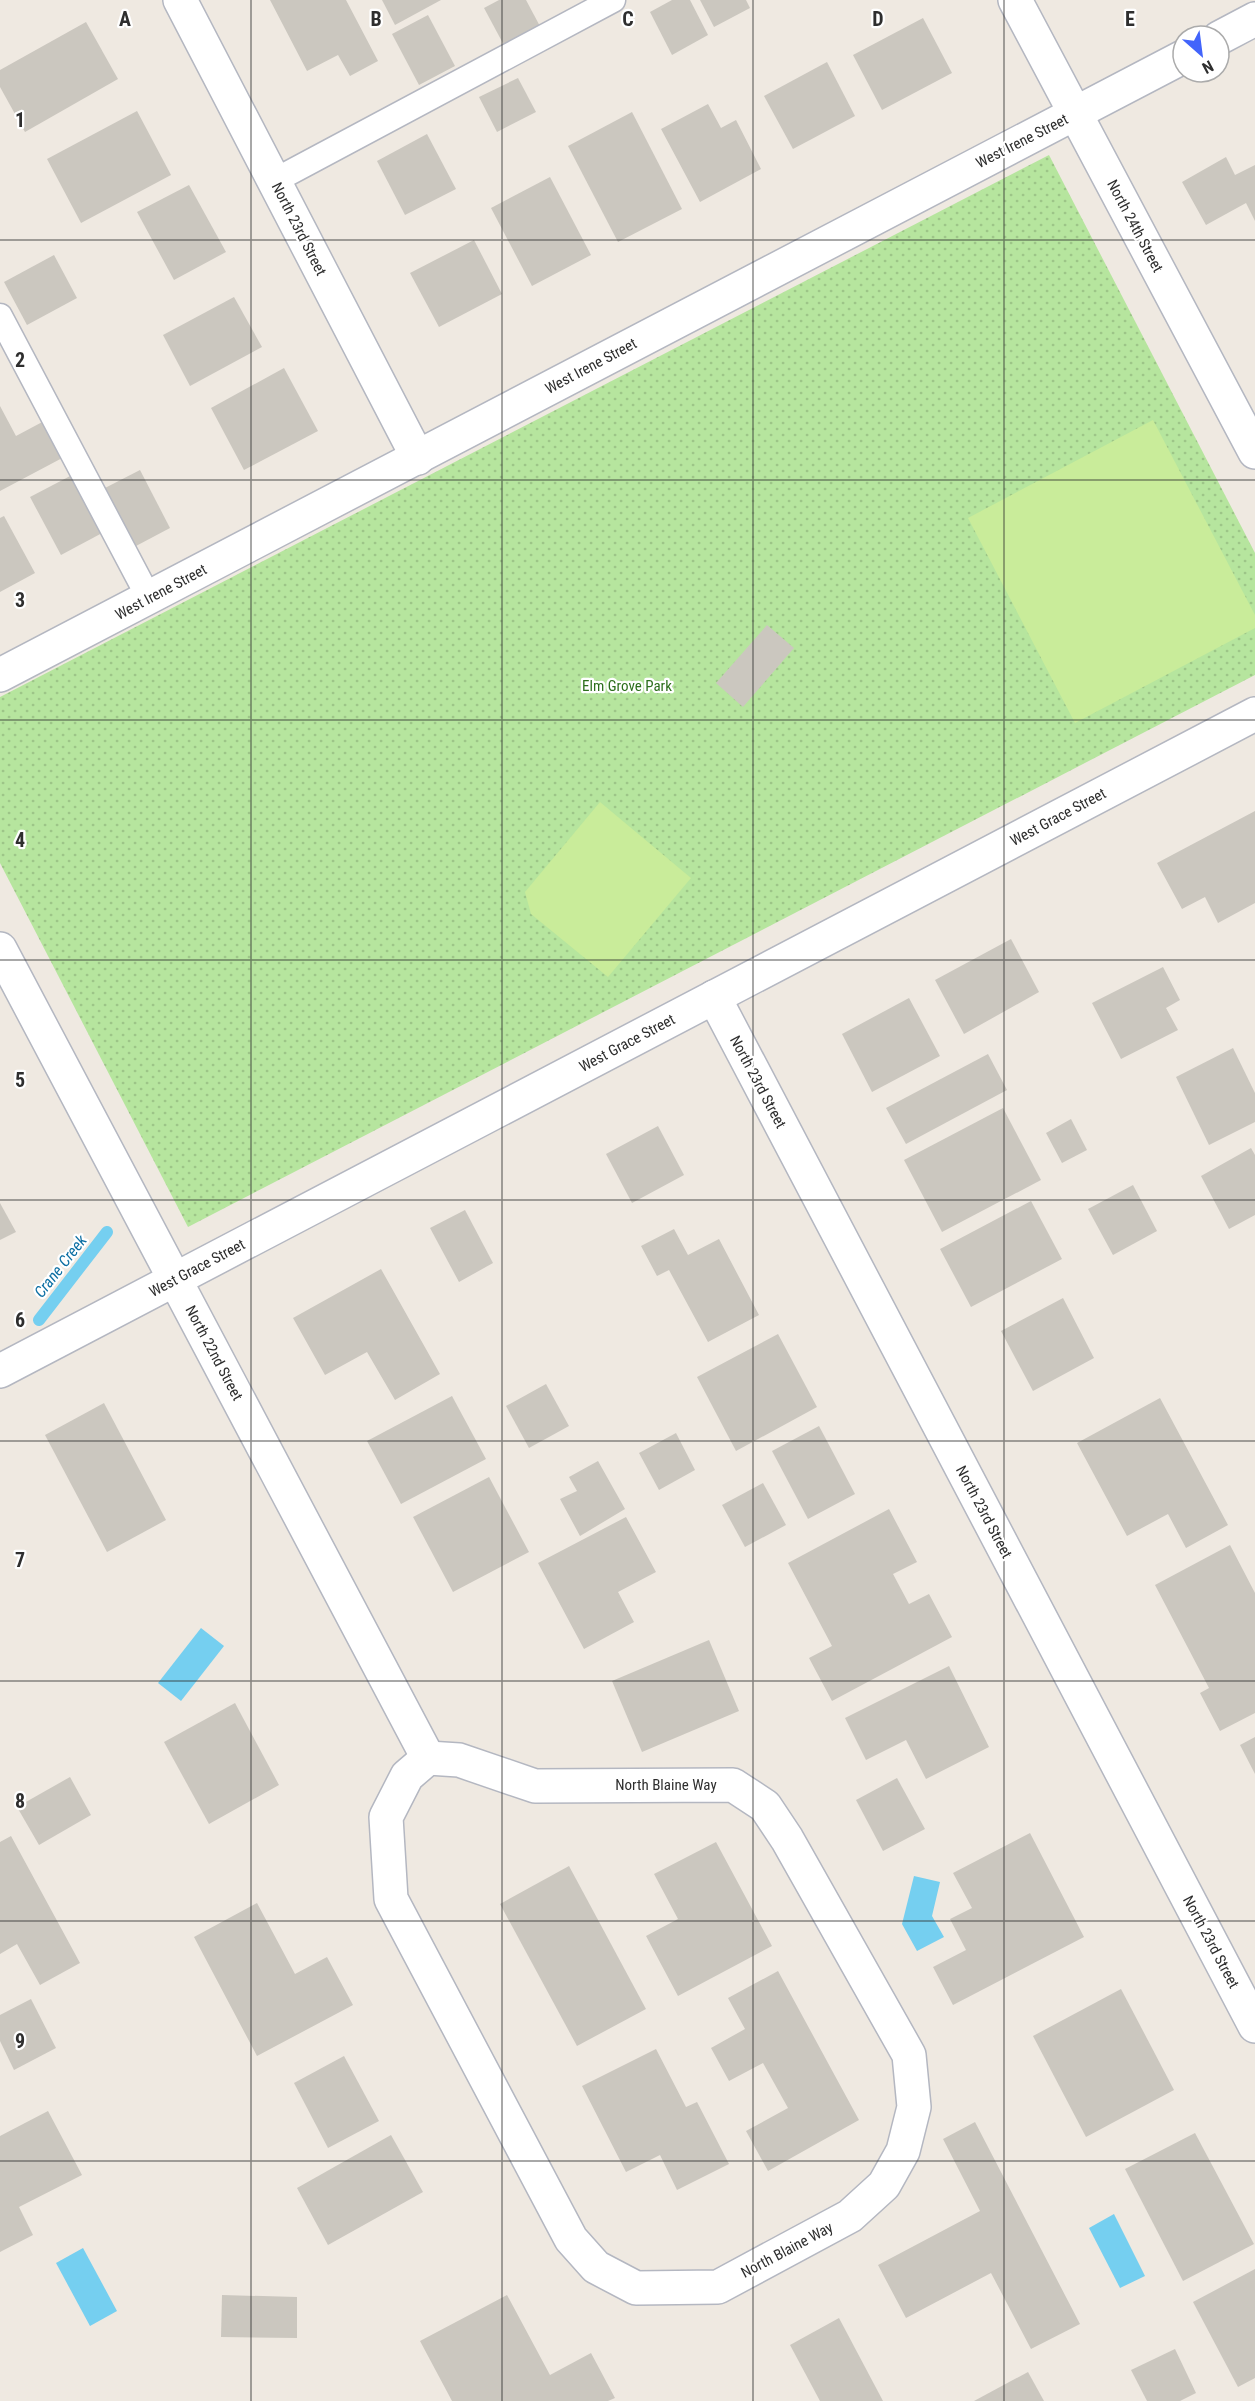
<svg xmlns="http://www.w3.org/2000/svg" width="1255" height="2401" font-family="'Roboto Condensed',sans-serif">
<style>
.grass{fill:url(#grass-dots)}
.pitch{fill:#c9ec9a}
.water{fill:#75cff0}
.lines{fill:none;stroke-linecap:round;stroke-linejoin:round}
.stream{stroke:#75cff0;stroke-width:12}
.building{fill:#cbc7bf}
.service-casing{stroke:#b4b7c1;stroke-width:27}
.minor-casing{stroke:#b4b7c1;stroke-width:36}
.service{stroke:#fff;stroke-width:24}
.minor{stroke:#fff;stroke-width:33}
.grid{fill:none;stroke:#2e2e2e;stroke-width:1.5;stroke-opacity:0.55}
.labels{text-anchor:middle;stroke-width:4.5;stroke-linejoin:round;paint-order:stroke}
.street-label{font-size:15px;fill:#2e2e2e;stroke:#fff}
.park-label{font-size:15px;fill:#2c6e1b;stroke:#fff}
.water-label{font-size:16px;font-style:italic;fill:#0d6fa3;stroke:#fff}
.grid-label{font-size:20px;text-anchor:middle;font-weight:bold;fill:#2e2e2e;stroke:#fff;stroke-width:4.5;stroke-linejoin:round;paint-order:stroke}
</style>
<defs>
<pattern id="grass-dots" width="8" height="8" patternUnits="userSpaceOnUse" patternTransform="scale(1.5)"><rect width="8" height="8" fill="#b6e59e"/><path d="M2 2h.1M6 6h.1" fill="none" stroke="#9dc588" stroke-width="1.8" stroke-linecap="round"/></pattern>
</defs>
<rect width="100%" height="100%" fill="#efe9e1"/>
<path class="grass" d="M1049 155 1255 553V675L188 1227 0 863V697Z"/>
<g class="pitch">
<path d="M1153 420 1255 615V628L1075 723 968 518Z"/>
<path d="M600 802 691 878 608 977 531 914 525 892Z"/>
</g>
<g class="water">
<path d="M201 1628 224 1646 181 1701 158 1683Z"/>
<path d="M914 1876 940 1882 932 1916 944 1937 917 1951 902 1924Z"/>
<path d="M1114 2214 1145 2276 1120 2288 1089 2228Z"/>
<path d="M83 2248 117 2311 90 2326 56 2263Z"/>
</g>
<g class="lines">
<path class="stream" d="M39 1320 107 1232"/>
</g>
<g class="building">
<path d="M270 0H346L378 61 350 76 338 55 307 71Z"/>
<path d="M382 0H441L395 25Z"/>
<path d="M499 0H526L542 30 506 49 484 8Z"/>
<path d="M672 0H690L708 35 672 55 650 12Z"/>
<path d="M700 0H746L750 8 714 27Z"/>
<path d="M428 15 455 66 419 85 392 34Z"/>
<path d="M923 18 952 73 882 110 853 55Z"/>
<path d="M86 22 118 79 25 132 0 87V70Z"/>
<path d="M827 62 855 116 793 149 764 96Z"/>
<path d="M518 78 536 112 497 132 479 97Z"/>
<path d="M708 104 721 128 736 120 761 169 700 202 661 129Z"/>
<path d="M137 111 171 175 81 223 47 159Z"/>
<path d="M632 112 682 209 618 242 568 146Z"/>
<path d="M427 134 456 189 405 215 377 161Z"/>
<path d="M1226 157 1235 175 1255 165V221L1246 203 1206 225 1182 182Z"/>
<path d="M550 177 591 255 532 286 491 208Z"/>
<path d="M189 185 226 252 174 280 137 212Z"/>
<path d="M474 240 502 294 439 327 410 273Z"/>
<path d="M54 255 77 298 27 325 4 282Z"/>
<path d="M234 297 262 347 190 386 163 335Z"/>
<path d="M284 368 318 431 244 470 211 408Z"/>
<path d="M0 406 16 436 46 420 66 456 0 491Z"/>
<path d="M140 470 170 528 136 546 105 488Z"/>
<path d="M74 474 104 532 61 555 30 497Z"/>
<path d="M4 516 35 573 0 592V518Z"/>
<path d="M767 625 794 648 743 707 716 683Z"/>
<path d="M1255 811V903L1218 923 1205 897 1182 909 1157 863Z"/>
<path d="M1011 939 1039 992 964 1034 935 980Z"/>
<path d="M1163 967 1180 1000 1166 1008 1178 1030 1121 1059 1092 1003Z"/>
<path d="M909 998 940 1056 872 1092 842 1034Z"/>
<path d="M1233 1048 1255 1093V1122L1209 1145 1176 1077Z"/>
<path d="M988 1054 1007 1090 906 1144 886 1108Z"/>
<path d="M1003 1108 1041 1180 942 1232 904 1160Z"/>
<path d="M1071 1119 1087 1150 1062 1163 1046 1133Z"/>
<path d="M658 1126 684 1175 632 1203 606 1154Z"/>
<path d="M1251 1148 1255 1155V1215L1229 1229 1201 1176Z"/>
<path d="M1133 1185 1157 1231 1113 1255 1088 1209Z"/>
<path d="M1031 1201 1062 1259 971 1307 940 1249Z"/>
<path d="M0 1203 16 1232 0 1240Z"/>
<path d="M465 1210 493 1263 459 1282 430 1228Z"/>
<path d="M674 1229 688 1255 719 1239 759 1315 708 1342 669 1270 657 1276 641 1246Z"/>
<path d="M381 1269 440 1374 395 1400 367 1352 325 1375 293 1318Z"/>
<path d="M1063 1298 1094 1358 1033 1391 1001 1331Z"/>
<path d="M778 1334 817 1407 736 1451 697 1377Z"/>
<path d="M546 1384 569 1426 529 1448 506 1406Z"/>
<path d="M452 1396 486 1459 401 1504 367 1441Z"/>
<path d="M1160 1398 1228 1525 1186 1548 1168 1514 1127 1536 1077 1443Z"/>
<path d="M104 1403 166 1520 107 1552 45 1435Z"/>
<path d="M819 1426 855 1494 808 1519 772 1451Z"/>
<path d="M676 1433 695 1470 659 1490 639 1453Z"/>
<path d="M598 1461 625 1509 580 1536 560 1499 577 1491 569 1477Z"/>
<path d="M489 1477 529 1552 453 1592 413 1517Z"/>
<path d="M763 1483 786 1525 745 1547 722 1505Z"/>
<path d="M889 1509 917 1562 893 1574 909 1604 929 1594 952 1637 832 1701 809 1658 832 1646 788 1563Z"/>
<path d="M626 1517 656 1572 618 1592 634 1622 584 1649 538 1563Z"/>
<path d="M1230 1545 1255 1593V1713L1220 1731 1200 1693 1209 1688 1155 1585Z"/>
<path d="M709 1640 739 1711 642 1752 612 1681Z"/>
<path d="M949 1666 989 1747 926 1779 906 1740 866 1760 845 1718Z"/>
<path d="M235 1703 279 1785 209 1824 164 1742Z"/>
<path d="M1255 1737V1774L1240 1745Z"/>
<path d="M70 1777 91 1815 39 1845 17 1807Z"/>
<path d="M897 1778 925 1829 883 1851 856 1800Z"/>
<path d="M1030 1833 1084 1937 953 2005 933 1967 966 1950 950 1919 972 1908 953 1873Z"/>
<path d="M11 1836 80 1963 40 1985 17 1944 0 1954V1842Z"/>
<path d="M716 1842 772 1946 678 1996 646 1936 678 1919 654 1874Z"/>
<path d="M569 1866 646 2009 577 2046 500 1904Z"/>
<path d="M257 1903 295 1974 327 1957 353 2005 257 2056 194 1937Z"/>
<path d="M778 1971 859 2120 768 2171 746 2131 788 2108 763 2063 729 2081 711 2048 745 2029 728 1998Z"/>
<path d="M1121 1989 1174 2090 1086 2137 1033 2036Z"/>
<path d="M31 1999 56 2048 14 2070 0 2041V2015Z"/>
<path d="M656 2049 686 2107 697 2102 729 2164 677 2190 660 2155 626 2172 582 2086Z"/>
<path d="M344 2056 379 2121 328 2148 294 2083Z"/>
<path d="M48 2111 82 2175 19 2207 33 2235 0 2252V2136Z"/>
<path d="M975 2122 1080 2324 1031 2349 991 2273 906 2318 878 2265 980 2211 943 2139Z"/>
<path d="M1195 2133 1254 2244 1183 2281 1125 2169Z"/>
<path d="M391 2135 423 2192 328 2245 297 2188Z"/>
<path d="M1255 2269V2378L1238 2387 1193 2302Z"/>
<path d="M222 2295 297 2297V2338L221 2337Z"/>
<path d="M507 2295 550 2375 591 2353 615 2398 608 2401H452L420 2341Z"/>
<path d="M839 2318 883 2401H820L790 2345Z"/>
<path d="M1175 2349 1196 2393 1180 2401H1147L1131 2370Z"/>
<path d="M1028 2372 1044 2401H974Z"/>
</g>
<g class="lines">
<defs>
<g id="service">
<path d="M274 181 613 0"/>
<path d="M0 316 149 598"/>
</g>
<g id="minor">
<path d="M180 0 418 458"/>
<path d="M1015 0 1255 452"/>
<path d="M1219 38 1255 19"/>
<path d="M0 675 1183 57"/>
<path d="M0 949 428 1758"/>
<path d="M714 997 1255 2026"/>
<path d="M0 1371 1255 714"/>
<path d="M428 1758 459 1760 535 1786 733 1785 765 1806 787 1839 909 2055 914 2107 903 2151 884 2185 850 2216 718 2287 636 2288 596 2267 571 2239 391 1899 386 1817 407 1776Z"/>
</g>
</defs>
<use href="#service" class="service-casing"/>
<use href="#minor" class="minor-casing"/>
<use href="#service" class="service"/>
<use href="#minor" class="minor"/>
</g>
<path class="grid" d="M251 0V2401M502 0V2401M753 0V2401M1004 0V2401M0 240H1255M0 480H1255M0 720H1255M0 960H1255M0 1200H1255M0 1441H1255M0 1681H1255M0 1921H1255M0 2161H1255"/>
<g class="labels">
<g class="street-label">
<text transform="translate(1022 141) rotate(-27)" y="5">West Irene Street</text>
<text transform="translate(1135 226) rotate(62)" y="5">North 24th Street</text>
<text transform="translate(299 229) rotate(63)" y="5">North 23rd Street</text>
<text transform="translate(591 366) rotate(-28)" y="5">West Irene Street</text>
<text transform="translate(161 592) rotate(-28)" y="5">West Irene Street</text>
<text transform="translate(1058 817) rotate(-28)" y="5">West Grace Street</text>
<text transform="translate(627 1043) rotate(-28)" y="5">West Grace Street</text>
<text transform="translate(758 1082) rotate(62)" y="5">North 23rd Street</text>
<text transform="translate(197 1268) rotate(-28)" y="5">West Grace Street</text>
<text transform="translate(214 1353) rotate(62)" y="5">North 22nd Street</text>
<text transform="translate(984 1512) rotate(62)" y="5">North 23rd Street</text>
<text x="666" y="1790">North Blaine Way</text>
<text transform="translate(1211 1942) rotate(62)" y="5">North 23rd Street</text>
<text transform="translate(787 2250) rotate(-28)" y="5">North Blaine Way</text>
</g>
<g class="park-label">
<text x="627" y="691">Elm Grove Park</text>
</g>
<g class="water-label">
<text transform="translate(60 1266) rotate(-52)" y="6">Crane Creek</text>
</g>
</g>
<g class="grid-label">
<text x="125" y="26">A</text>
<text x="376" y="26">B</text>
<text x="628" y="26">C</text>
<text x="878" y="26">D</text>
<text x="1130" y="26">E</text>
<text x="20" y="127">1</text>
<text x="20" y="367">2</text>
<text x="20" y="607">3</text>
<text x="20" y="847">4</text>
<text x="20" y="1087">5</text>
<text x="20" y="1327">6</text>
<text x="20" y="1567">7</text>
<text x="20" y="1808">8</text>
<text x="20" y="2048">9</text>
</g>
<g transform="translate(1201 54) rotate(152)"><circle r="28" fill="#ffffff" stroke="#ababab" stroke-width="1.5"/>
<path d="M0-4.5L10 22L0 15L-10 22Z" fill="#4264fb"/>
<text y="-9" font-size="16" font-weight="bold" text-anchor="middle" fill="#2e2e2e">N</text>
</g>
</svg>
